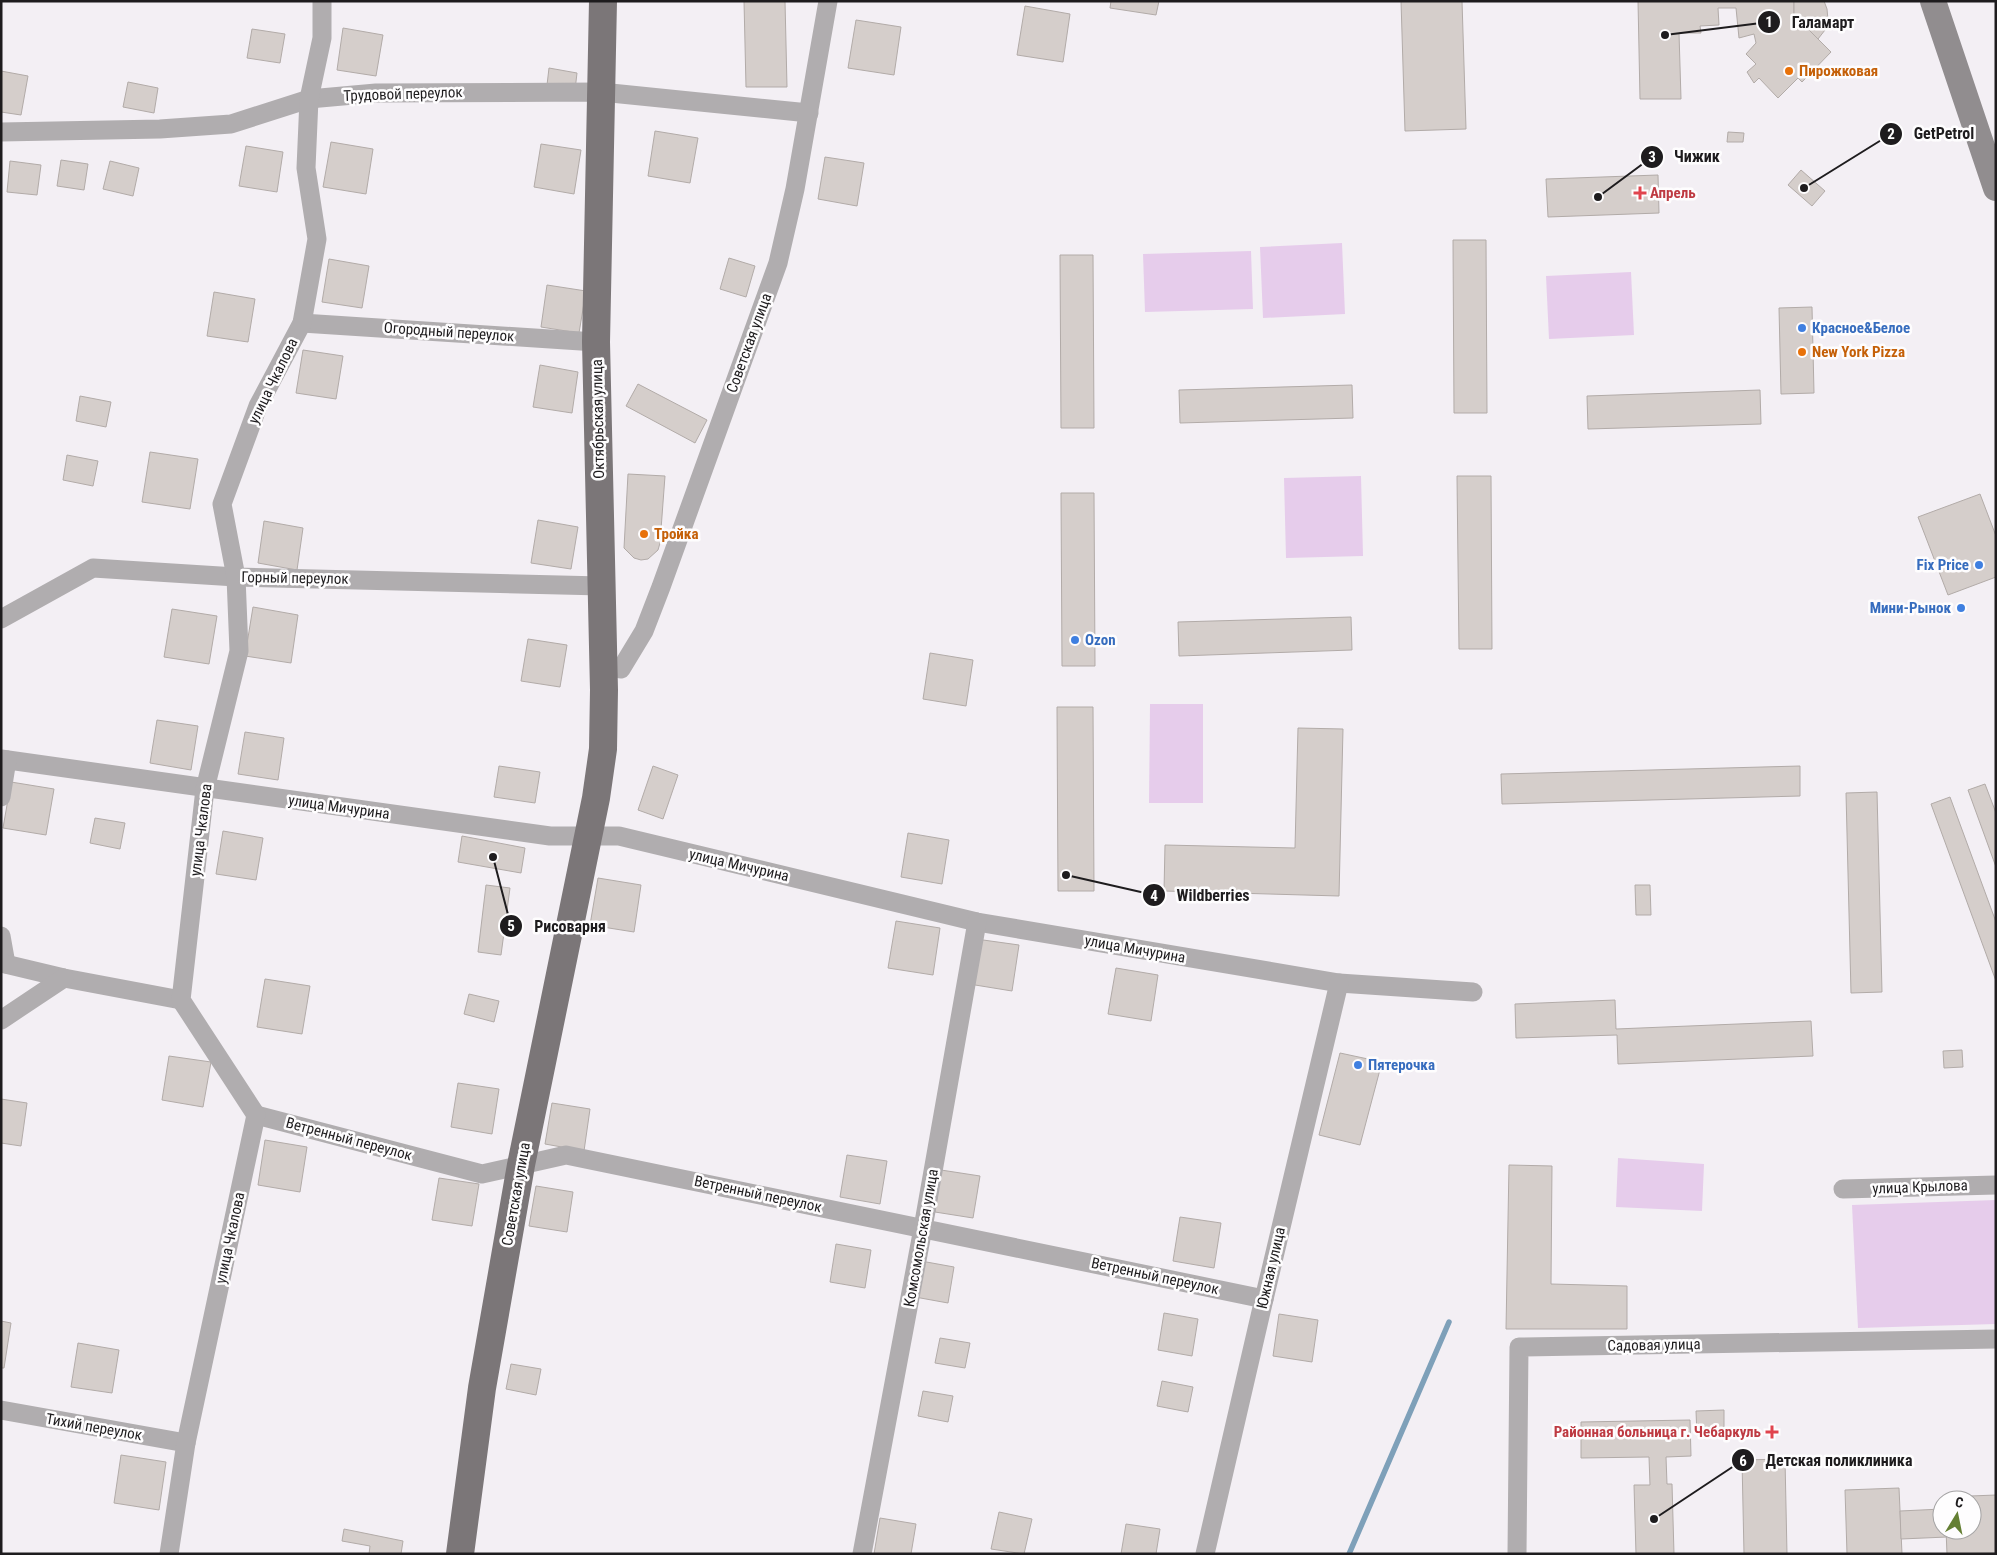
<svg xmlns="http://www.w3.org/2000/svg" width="1997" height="1555" font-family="'Roboto Condensed',sans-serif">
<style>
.green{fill:#e6cceb}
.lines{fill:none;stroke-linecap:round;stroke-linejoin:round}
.stream{stroke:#7ea0b9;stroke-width:5.5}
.building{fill:#d5cecb;stroke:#b2aba8}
.minor{stroke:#b0adaf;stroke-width:19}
.secondary{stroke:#918d8f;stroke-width:26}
.primary{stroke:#7b7678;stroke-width:28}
.food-dot{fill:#e8710a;stroke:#fefdfe;stroke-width:2}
.health-dot{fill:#e0444e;stroke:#fefdfe;stroke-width:2}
.shop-dot{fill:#3f7fe0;stroke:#fefdfe;stroke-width:2}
.labels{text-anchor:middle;stroke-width:5;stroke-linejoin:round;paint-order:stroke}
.food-label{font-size:15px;font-weight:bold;fill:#c56008;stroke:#fefdfe;text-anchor:start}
.street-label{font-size:15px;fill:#1e1c1e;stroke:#fefdfe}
.health-label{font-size:15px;font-weight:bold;fill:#be3a42;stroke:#fefdfe;text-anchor:start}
.shop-label{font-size:15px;font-weight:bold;fill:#366cbe;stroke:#fefdfe;text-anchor:start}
.leader{fill:none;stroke:#1e1c1e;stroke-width:2}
.callout-dot{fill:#1e1c1e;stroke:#fefdfe;stroke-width:2}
.mark-label{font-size:15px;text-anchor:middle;font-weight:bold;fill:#fff}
.callout-label{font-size:16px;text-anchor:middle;font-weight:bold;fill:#1e1c1e;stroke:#fefdfe;stroke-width:5;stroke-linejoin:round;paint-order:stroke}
</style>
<rect width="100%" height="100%" fill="#f3eff4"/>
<g class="green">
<path d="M1342 243 1345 314 1263 318 1260 247Z"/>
<path d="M1251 251 1253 309 1145 312 1143 254Z"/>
<path d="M1631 272 1634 335 1549 339 1546 276Z"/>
<path d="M1361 476 1363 556 1286 558 1284 478Z"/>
<path d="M1150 704H1203V803H1149Z"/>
<path d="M1618 1158 1704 1164 1702 1211 1616 1207Z"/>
<path d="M1996 1200V1324L1858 1328 1852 1205Z"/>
</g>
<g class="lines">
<path class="stream" d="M1349 1554 1449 1322"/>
</g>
<g class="building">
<path d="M744 1H785L787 87H746Z"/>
<path d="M1111 1H1159L1156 15 1110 8Z"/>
<path d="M1401 1H1462L1466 129 1405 131Z"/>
<path d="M1638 1H1794V15L1831 52 1802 82 1798 78 1778 98 1759 78 1754 83 1747 72 1756 64 1746 54 1756 43 1754 34 1739 38 1736 8H1718L1719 25 1700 26 1701 33H1679L1681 99H1640Z"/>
<path d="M1794 1H1824L1827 9 1828 20 1825 30 1818 39 1794 15Z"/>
<path d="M1025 6 1070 14 1063 62 1017 55Z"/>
<path d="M856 20 901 27 894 75 848 68Z"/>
<path d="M343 28 383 35 376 76 337 70Z"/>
<path d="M252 29 285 34 280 63 247 58Z"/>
<path d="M549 68 577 73 575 90 547 85Z"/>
<path d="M1 71 28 76 21 115 1 112Z"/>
<path d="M128 82 158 88 154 113 123 107Z"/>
<path d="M655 131 698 138 690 183 648 176Z"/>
<path d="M1728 132 1744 133 1743 142H1727Z"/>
<path d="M331 142 373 149 366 194 323 187Z"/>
<path d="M541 144 581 150 574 194 534 187Z"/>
<path d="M246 146 283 152 277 192 239 186Z"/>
<path d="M825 157 864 163 857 206 818 199Z"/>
<path d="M61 160 88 164 84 190 57 186Z"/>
<path d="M10 161 41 165 37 195 7 192Z"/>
<path d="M110 161 139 168 133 196 103 189Z"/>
<path d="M1801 170 1825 191 1812 206 1788 185Z"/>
<path d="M1658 175 1659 213 1548 217 1546 179Z"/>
<path d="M1453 240H1486L1487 413H1454Z"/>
<path d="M1060 255H1093L1094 428H1061Z"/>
<path d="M729 258 755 266 746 297 720 289Z"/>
<path d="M329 259 369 266 362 308 322 302Z"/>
<path d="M547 285 586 291 579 333 541 327Z"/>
<path d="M214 292 255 299 248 342 207 336Z"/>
<path d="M1812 307 1814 393 1781 394 1779 308Z"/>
<path d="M303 350 343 356 336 399 296 393Z"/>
<path d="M540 365 578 372 572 413 533 407Z"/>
<path d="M638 384 707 420 695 443 626 406Z"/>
<path d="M1352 385 1353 418 1180 423 1179 390Z"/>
<path d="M1760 390 1761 424 1588 429 1587 396Z"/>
<path d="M80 396 111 402 106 427 76 421Z"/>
<path d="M150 452 198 459 190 509 142 502Z"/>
<path d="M67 455 98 461 93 486 63 480Z"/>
<path d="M628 474 665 476 660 543 658 550 648 559 641 560 634 558 624 548Z"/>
<path d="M1457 476H1491L1492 649H1459Z"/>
<path d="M1061 493H1094L1095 666H1062Z"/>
<path d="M1980 494 1996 536V577L1948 595 1918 517Z"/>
<path d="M538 520 578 527 571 569 531 563Z"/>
<path d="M264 521 303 528 297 570 258 563Z"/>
<path d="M253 607 298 615 291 663 245 656Z"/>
<path d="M172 609 217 616 209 664 164 657Z"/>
<path d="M1351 617 1352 650 1179 656 1178 622Z"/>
<path d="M528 639 567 645 560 687 521 681Z"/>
<path d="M930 653 973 660 966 706 923 699Z"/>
<path d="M1057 707H1093L1094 891H1058Z"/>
<path d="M157 720 198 726 191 770 150 763Z"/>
<path d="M1298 728 1343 729 1339 896 1164 891 1165 845 1295 848Z"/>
<path d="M245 732 284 738 278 780 238 774Z"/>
<path d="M499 766 540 772 535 803 494 797Z"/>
<path d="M653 766 678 775 663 819 638 810Z"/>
<path d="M1800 766V796L1502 804 1501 774Z"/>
<path d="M11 782 54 789 46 835 3 828Z"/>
<path d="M1985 784 1996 813V867L1968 790Z"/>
<path d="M1877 792 1882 992 1851 993 1846 793Z"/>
<path d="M1950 797 1996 922V981L1931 804Z"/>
<path d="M95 818 125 823 120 849 90 843Z"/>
<path d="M223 831 263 838 256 880 216 874Z"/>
<path d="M908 833 949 840 942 884 901 877Z"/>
<path d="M462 836 525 848 521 873 458 862Z"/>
<path d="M598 878 641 885 634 932 590 925Z"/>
<path d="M486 885 510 888 501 955 478 952Z"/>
<path d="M1635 885H1650L1651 915H1636Z"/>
<path d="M896 921 940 928 933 975 888 968Z"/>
<path d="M976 939 1019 945 1012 991 969 984Z"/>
<path d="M1116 968 1158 975 1151 1021 1108 1014Z"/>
<path d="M265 979 310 986 302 1034 257 1027Z"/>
<path d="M469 994 499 1001 494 1022 464 1014Z"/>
<path d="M1615 1000 1616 1029 1811 1021 1813 1056 1618 1064 1617 1035 1516 1038 1515 1004Z"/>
<path d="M1962 1050 1963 1067 1944 1068 1943 1051Z"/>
<path d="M1340 1053 1382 1062 1360 1145 1319 1135Z"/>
<path d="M169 1056 211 1062 203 1107 162 1100Z"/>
<path d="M458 1083 499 1089 492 1134 451 1127Z"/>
<path d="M1 1099 27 1103 21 1146 1 1143Z"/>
<path d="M552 1103 590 1109 584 1151 545 1144Z"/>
<path d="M265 1140 307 1147 300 1192 258 1185Z"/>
<path d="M847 1155 887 1161 880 1204 840 1197Z"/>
<path d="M1509 1165 1552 1166 1551 1284 1627 1286V1329H1506Z"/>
<path d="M941 1170 980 1176 973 1218 935 1212Z"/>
<path d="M439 1178 479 1184 472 1226 432 1220Z"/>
<path d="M536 1186 573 1192 567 1232 529 1226Z"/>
<path d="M1180 1217 1221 1223 1214 1268 1173 1261Z"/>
<path d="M836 1244 871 1250 865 1288 830 1282Z"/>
<path d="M921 1261 954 1267 948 1303 915 1297Z"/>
<path d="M1164 1313 1198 1319 1192 1356 1158 1350Z"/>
<path d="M1279 1314 1318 1320 1312 1362 1273 1356Z"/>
<path d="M1 1321 11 1323 4 1368H1Z"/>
<path d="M940 1338 970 1343 965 1368 935 1363Z"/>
<path d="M78 1343 119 1350 112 1393 71 1387Z"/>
<path d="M511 1364 541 1369 536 1395 506 1389Z"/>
<path d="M1162 1381 1193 1387 1188 1412 1157 1406Z"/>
<path d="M923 1391 953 1396 948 1422 918 1416Z"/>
<path d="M1724 1410V1434L1697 1435 1696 1411Z"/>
<path d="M1690 1420 1691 1456 1666 1457 1667 1484H1672L1674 1554H1636L1634 1485H1650L1649 1457 1581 1458V1422Z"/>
<path d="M121 1455 166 1462 159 1510 114 1503Z"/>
<path d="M1785 1459 1787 1554H1744L1742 1460Z"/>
<path d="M1899 1488 1902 1554H1847L1845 1490Z"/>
<path d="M1996 1495V1553L1947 1554 1946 1530H1972V1500H1945V1497Z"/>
<path d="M1942 1509V1530H1946L1947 1537 1901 1539 1900 1511Z"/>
<path d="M999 1512 1032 1519 1024 1554 991 1549Z"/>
<path d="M880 1518 916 1524 911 1554H874Z"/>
<path d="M1126 1524 1160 1529 1156 1554H1121Z"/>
<path d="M344 1529 403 1541 401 1554H369L370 1546 342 1541Z"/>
</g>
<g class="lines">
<g class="minor">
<path d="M1 132 160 129 231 124 309 99 376 93 601 92 809 113"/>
<path d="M302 323 596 342"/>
<path d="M1 619 93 568 236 577 602 586"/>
<path d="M621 669 644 631 661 587 778 263 795 189 828 1"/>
<path d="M1 759 550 836H619L977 922 1339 983 1473 992"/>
<path d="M1 797 7 760"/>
<path d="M1 936 6 964"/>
<path d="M1 963 64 978 181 1000"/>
<path d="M1 1020 64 978"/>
<path d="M256 1115 482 1174 566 1155 1264 1299"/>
<path d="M1843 1189 1996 1185"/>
<path d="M1 1410 186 1443"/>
<path d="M169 1554 186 1443 256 1115 181 1000 205 789 239 651 236 577 222 504 258 406 302 323 317 239 306 168 309 99 322 38V1"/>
<path d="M862 1554 923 1228 977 922"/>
<path d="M1205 1554 1264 1299 1339 983"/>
<path d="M1517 1554 1519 1347 1996 1339"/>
</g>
<path class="secondary" d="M1933 1 1996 188"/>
<path class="primary" d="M460 1554 482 1388 521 1165 596 798 603 749 604 690 596 342 603 1"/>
</g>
<g class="food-dot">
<circle cx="1789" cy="71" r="5"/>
<circle cx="1802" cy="352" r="5"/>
<circle cx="644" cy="534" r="5"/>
</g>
<g class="health-dot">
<path d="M1637.5 185.5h5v5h5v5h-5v5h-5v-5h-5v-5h5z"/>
<path d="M1769.5 1424.5h5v5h5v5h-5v5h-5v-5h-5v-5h5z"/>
</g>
<g class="shop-dot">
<circle cx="1802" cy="328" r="5"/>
<circle cx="1979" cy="565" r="5"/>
<circle cx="1961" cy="608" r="5"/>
<circle cx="1075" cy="640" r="5"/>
<circle cx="1358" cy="1065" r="5"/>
</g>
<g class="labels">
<g class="food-label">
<text x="1799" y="76">Пирожковая</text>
<text x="1812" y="357">New York Pizza</text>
<text x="654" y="539">Тройка</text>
</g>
<g class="street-label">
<text transform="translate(403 94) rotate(-2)" y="5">Трудовой переулок</text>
<text transform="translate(449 332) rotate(4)" y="5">Огородный переулок</text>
<text transform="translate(749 343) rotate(-70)" y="5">Советская улица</text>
<text transform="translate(273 381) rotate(-64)" y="5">улица Чкалова</text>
<text transform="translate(598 419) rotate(-91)" y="5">Октябрьская улица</text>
<text transform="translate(295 578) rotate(1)" y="5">Горный переулок</text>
<text transform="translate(339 807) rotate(8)" y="5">улица Мичурина</text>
<text transform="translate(201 830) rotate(-83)" y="5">улица Чкалова</text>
<text transform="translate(739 865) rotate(13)" y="5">улица Мичурина</text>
<text transform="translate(1135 949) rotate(10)" y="5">улица Мичурина</text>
<text transform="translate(349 1139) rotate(15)" y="5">Ветренный переулок</text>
<text transform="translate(1920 1187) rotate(-2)" y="5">улица Крылова</text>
<text transform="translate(516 1194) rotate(-80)" y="5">Советская улица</text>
<text transform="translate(758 1194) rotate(12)" y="5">Ветренный переулок</text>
<text transform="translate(230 1238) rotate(-78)" y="5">улица Чкалова</text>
<text transform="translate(921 1238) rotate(-80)" y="5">Комсомольская улица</text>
<text transform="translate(1271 1268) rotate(-77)" y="5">Южная улица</text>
<text transform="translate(1155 1276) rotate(12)" y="5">Ветренный переулок</text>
<text transform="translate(1654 1345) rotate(-1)" y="5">Садовая улица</text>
<text transform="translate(94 1427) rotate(10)" y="5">Тихий переулок</text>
</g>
<g class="health-label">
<text x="1650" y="198">Апрель</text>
<text x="1761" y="1437" text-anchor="end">Районная больница г. Чебаркуль</text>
</g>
<g class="shop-label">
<text x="1812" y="333">Красное&amp;Белое</text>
<text x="1969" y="570" text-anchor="end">Fix Price</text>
<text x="1951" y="613" text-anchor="end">Мини-Рынок</text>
<text x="1085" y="645">Ozon</text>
<text x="1368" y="1070">Пятерочка</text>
</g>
</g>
<path class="leader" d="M1665 35L1769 22M1804 188L1891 134M1598 197L1652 157M1066 875L1154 895M493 857L511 926M1654 1519L1743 1460"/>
<g class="callout-dot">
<circle cx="1665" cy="35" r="5"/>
<circle cx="1804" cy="188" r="5"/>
<circle cx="1598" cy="197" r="5"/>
<circle cx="1066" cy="875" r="5"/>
<circle cx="493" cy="857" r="5"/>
<circle cx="1654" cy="1519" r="5"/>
<circle cx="1769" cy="22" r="12"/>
<circle cx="1891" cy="134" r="12"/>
<circle cx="1652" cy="157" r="12"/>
<circle cx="1154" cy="895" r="12"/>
<circle cx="511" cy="926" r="12"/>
<circle cx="1743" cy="1460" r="12"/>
</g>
<g class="mark-label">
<text x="1769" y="27">1</text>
<text x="1891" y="139">2</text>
<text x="1652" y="162">3</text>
<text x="1154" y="901">4</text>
<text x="511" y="931">5</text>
<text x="1743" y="1466">6</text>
</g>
<g class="callout-label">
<text x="1823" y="28">Галамарт</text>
<text x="1944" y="139">GetPetrol</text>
<text x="1697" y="162">Чижик</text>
<text x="1213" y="901">Wildberries</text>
<text x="570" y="932">Рисоварня</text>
<text x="1839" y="1466">Детская поликлиника</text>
</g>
<rect width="1997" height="1555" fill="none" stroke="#1e1c1e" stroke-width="5"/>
<g transform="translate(1957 1515) rotate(10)"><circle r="24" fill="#fefdfe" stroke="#a4a3a4"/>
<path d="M0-4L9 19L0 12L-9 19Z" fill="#647f33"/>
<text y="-8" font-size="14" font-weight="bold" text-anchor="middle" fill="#1e1c1e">С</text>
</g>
</svg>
